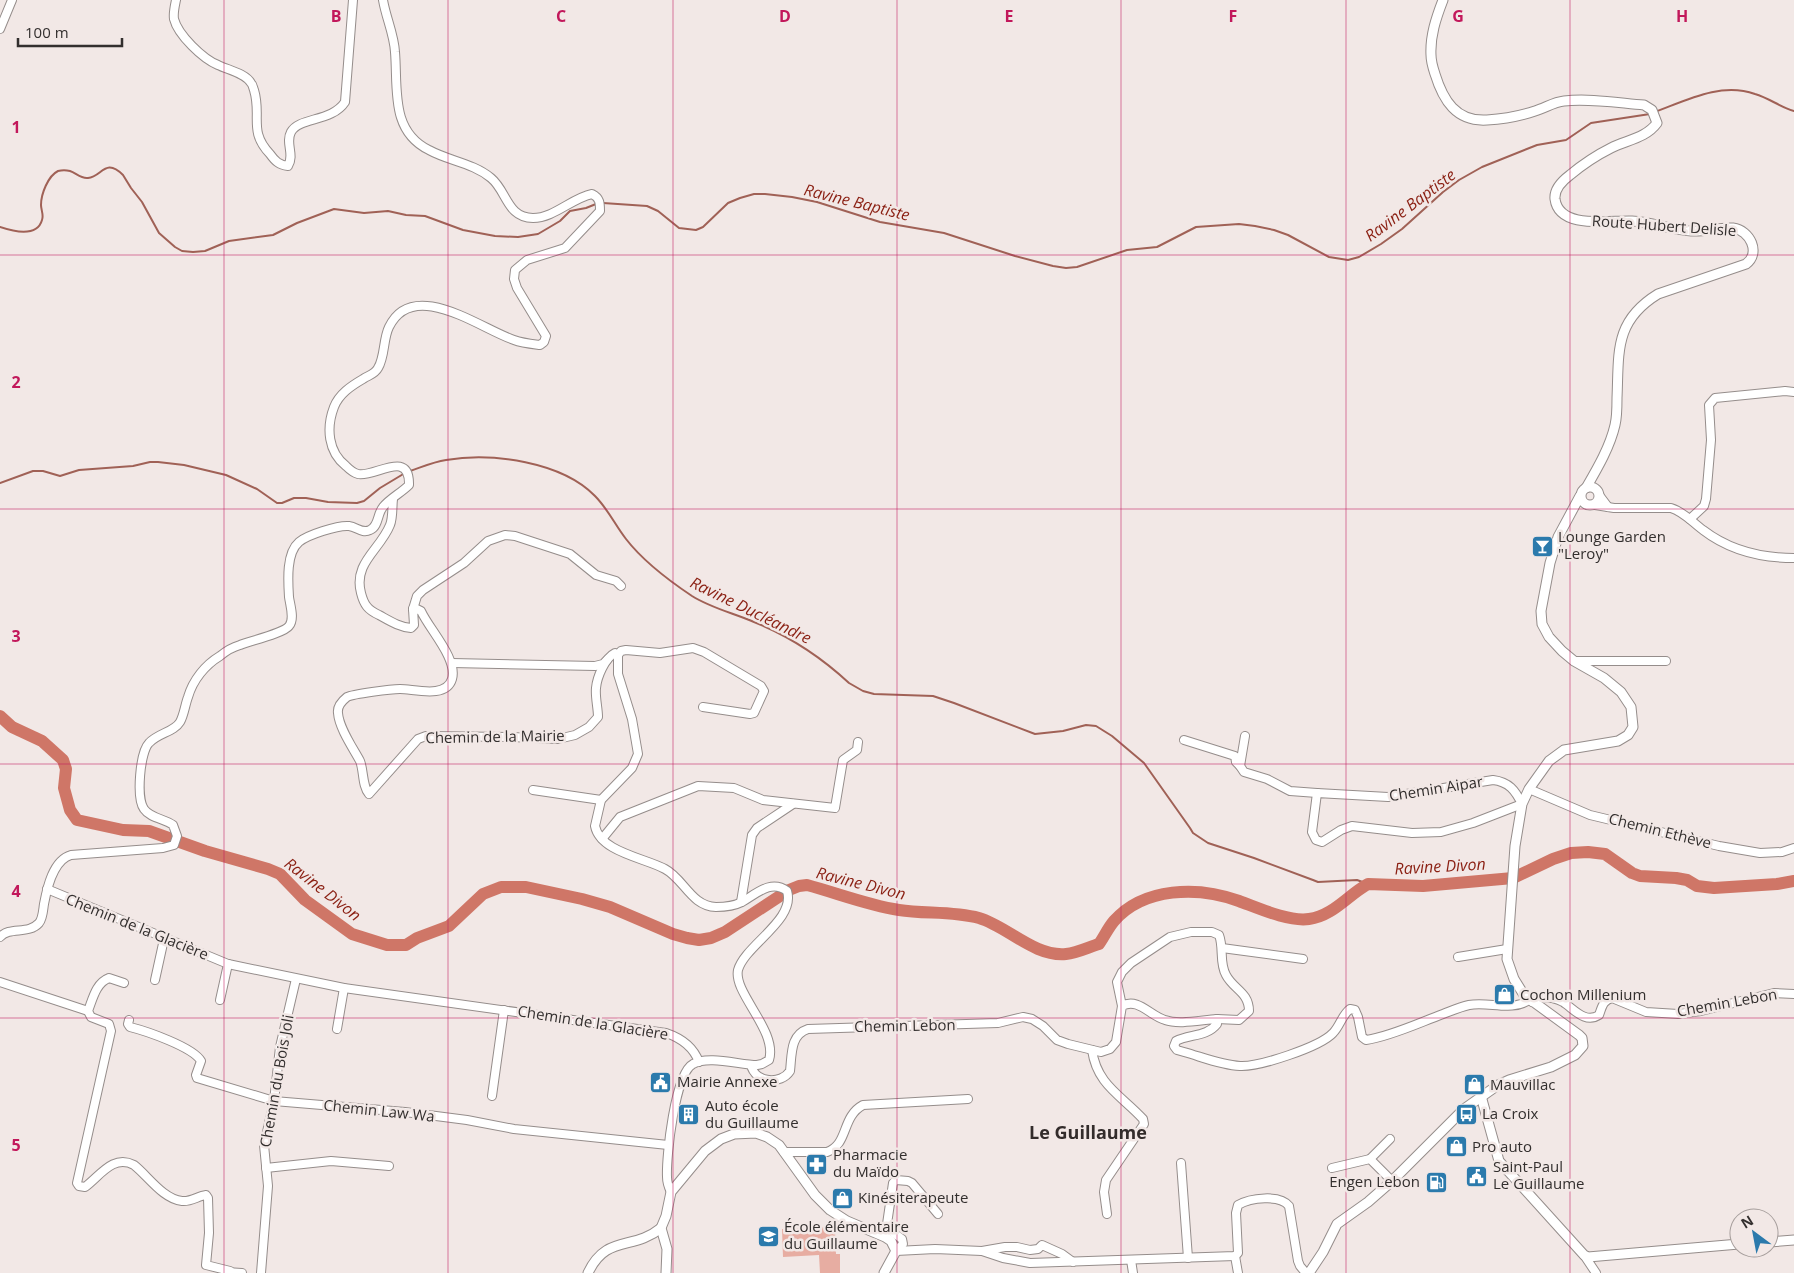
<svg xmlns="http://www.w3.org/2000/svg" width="1794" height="1273" font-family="'Open Sans',sans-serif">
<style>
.garden{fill:#e7ada2}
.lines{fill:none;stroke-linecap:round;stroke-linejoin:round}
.stream{stroke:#a06156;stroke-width:2}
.river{stroke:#cf7667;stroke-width:12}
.minor-casing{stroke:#958d8b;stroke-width:10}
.major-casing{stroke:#958d8b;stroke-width:11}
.minor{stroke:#fff;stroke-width:8}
.major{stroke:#fff;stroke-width:9}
.grid{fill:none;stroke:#c2185b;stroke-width:1;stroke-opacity:0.55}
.labels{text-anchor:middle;stroke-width:5;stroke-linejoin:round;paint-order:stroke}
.street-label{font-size:15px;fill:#332f2e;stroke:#f2e8e6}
.poi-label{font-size:15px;fill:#332f2e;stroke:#f2e8e6;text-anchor:start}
.water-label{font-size:16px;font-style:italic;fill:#8a1f12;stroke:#f2e8e6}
.quarter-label{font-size:18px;font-weight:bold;fill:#332c2b;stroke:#f2e8e6}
.grid-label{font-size:16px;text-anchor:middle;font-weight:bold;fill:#c2185b;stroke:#f2e8e6;stroke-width:5;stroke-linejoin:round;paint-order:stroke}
</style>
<rect width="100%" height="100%" fill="#f2e8e6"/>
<path class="garden" d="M835 1227 836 1254H840V1273H820L819 1255 783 1257 782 1229Z"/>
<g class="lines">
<g class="stream">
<path d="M1655 112C1687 100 1721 82 1755 94 1769 98 1780 107 1794 111"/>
<path d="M603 203 647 206 658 211 679 228 696 230 703 227 728 203 740 198 754 194H765L792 197 817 202 880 222 944 233 1015 256 1053 266 1066 268 1077 267 1127 250 1157 247 1196 227 1239 224 1255 226 1274 230 1288 235 1329 257 1348 260 1359 257 1381 244 1402 229 1443 192 1459 180 1482 167 1537 145 1566 140 1591 123 1650 114"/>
<path d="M0 227C12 231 37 238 42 220 44 215 41 210 41 205 41 194 48 176 58 171 62 170 66 170 70 171 76 173 81 179 88 178 102 177 105 157 123 175L131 188 142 202 159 233 175 247 182 251 193 252 205 251 229 241 273 235 297 223 334 209 364 213 388 211 406 215 425 216 463 230 495 236 518 237 538 234 560 221 570 211 586 208 596 204"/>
<path d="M410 471C422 467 433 462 446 460 492 452 562 462 595 496 608 509 615 525 626 539 643 561 668 580 692 596 711 608 733 613 754 622 789 636 821 657 849 683L863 691 874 694 933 696 954 703 1035 734 1063 731 1086 725 1096 726 1112 736 1144 763 1190 828 1193 833 1208 843 1254 858 1313 880 1318 882 1357 880 1368 884"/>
<path d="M0 483 33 471H43L60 476 79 470 133 466 150 462H158L184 465 226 475 257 489 277 503H282L294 498H306L328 502 357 503 364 501 380 488 405 473"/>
</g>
<path class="river" d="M0 716 12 727 42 741 63 760 66 769 64 788 70 810 77 820 123 830 149 831 205 851 268 869 280 874 305 900 352 934 387 945H406L417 938 449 926 483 894 501 887H526L582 899 610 907 673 934 687 938 699 940 711 938 725 932 789 890 799 886 807 885C837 893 867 905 899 910 925 914 952 911 979 918 1007 926 1034 957 1066 954 1077 953 1089 947 1099 944 1104 937 1108 928 1114 921 1144 887 1198 886 1239 901 1258 908 1289 922 1309 919 1333 916 1348 895 1368 884L1423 886 1513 878 1553 859 1571 853 1588 852 1605 854 1632 873 1640 876 1676 878 1687 880 1697 886 1714 888 1777 884 1794 881"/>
<defs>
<g id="minor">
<path d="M176 0C175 5 173 13 174 19 178 35 203 59 218 65 228 70 245 73 251 83 253 85 253 88 254 90 262 116 248 131 270 154 275 161 279 165 288 166 295 155 285 143 291 132 299 117 332 122 345 102L353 0"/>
<path d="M0 29 12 0"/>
<path d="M1599 495 1608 507"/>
<path d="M393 499C392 507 393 518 390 525 380 550 353 563 361 593 364 605 368 610 379 615 390 621 399 627 411 628L414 625 413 609H417L421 611C429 629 458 659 452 679 446 699 414 689 400 689 391 689 353 694 347 697 342 701 337 706 338 713 339 728 353 748 360 761 364 771 362 786 369 794L418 739 426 736 511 737 558 739 575 735 589 727 598 717C598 708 595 697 596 688 597 677 605 658 615 653L618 655V674L632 719 638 754 632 768 601 800 595 826C600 852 645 858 665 869 684 879 691 906 716 907 724 907 734 906 742 902 756 894 771 879 787 891 796 920 745 945 738 970 733 993 778 1031 769 1060L762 1064 757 1065C740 1065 708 1055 693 1064 675 1073 666 1157 667 1177 667 1182 669 1188 671 1192"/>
<path d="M1595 505 1614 508H1671C1684 512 1692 522 1703 530 1729 550 1761 558 1794 558"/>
<path d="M1690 519 1704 506 1706 499 1711 440 1709 405 1715 398 1785 391 1794 392"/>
<path d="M413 609 417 596 423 590 464 563 488 541 505 535 515 536 570 554 596 575 616 581 621 586"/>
<path d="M618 655 621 651 626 650 660 653 693 648 704 652 761 686 764 691 754 713 750 714 703 707"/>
<path d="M1574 661H1666"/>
<path d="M452 663 595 666 603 664 607 660"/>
<path d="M1245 736 1240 766 1244 772 1267 779 1290 791 1317 793"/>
<path d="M1184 740 1235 756 1236 762 1240 766"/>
<path d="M1493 780C1509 782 1515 790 1522 804L1473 823 1441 832 1412 833 1352 826 1341 830 1322 842 1316 840 1312 832 1317 793 1388 797Z"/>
<path d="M1529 789 1590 815 1719 846 1760 853 1782 852 1794 848"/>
<path d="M533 790 601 800"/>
<path d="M602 839 620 817 698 786 734 788 763 800 835 808 843 760 857 750 858 742"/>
<path d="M47 889 228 964 344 988 666 1033C681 1038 693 1046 699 1062"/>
<path d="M741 902 752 835 757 828 793 804"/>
<path d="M0 937C10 926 28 935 39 923 43 918 43 910 44 904 47 888 53 860 71 855L163 848 174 845 177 836 173 825C165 819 150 818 144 809 136 798 140 752 149 743 158 733 174 732 180 722 184 715 185 705 188 697 193 680 205 665 220 656 226 651 233 647 240 645 250 641 284 633 289 626 295 619 290 605 289 597 288 581 286 553 299 542 307 535 338 525 349 526 357 527 362 534 370 530 379 526 377 514 383 507 389 499 401 493 409 485 410 448 374 478 358 474 354 473 349 469 346 466 328 452 326 428 334 407 339 394 351 386 363 379 369 375 375 374 378 368 385 357 383 339 389 327 413 277 481 329 514 340 522 343 532 344 540 345L544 342 546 336 517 288 514 279 515 270 527 260 565 248 600 211C600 203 600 198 592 194 572 198 554 218 533 218 507 218 507 191 491 178 473 163 449 161 429 150 390 131 398 88 395 52 394 34 386 18 383 0"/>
<path d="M1222 948 1303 959"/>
<path d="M1458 957 1507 949"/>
<path d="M155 980 164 939"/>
<path d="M0 982 88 1011"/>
<path d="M124 983 109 978C96 983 93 998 88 1011L91 1017 109 1024 111 1031 77 1183 79 1186 85 1187C100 1176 113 1154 134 1165 148 1176 163 1199 182 1201 191 1202 198 1196 206 1195L208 1198 209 1233 206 1265 230 1271"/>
<path d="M220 1000 228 964"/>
<path d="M1532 1002 1539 997C1548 997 1556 998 1563 1002 1574 1009 1585 1024 1599 1015 1602 1007 1603 1000 1612 998L1646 1012 1678 1014 1701 1011 1774 993 1794 994"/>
<path d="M1122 1006 1117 982 1122 972 1131 963 1170 937 1191 932H1212L1219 935C1224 948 1219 963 1226 975 1233 989 1249 992 1249 1011L1239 1020 1217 1019"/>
<path d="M129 1020 128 1024 130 1027C146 1031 193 1047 201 1061L196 1075 197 1078 274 1101 405 1112 467 1120 514 1129 668 1145"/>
<path d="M337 1029 344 988"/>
<path d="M1092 1050C1097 1085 1121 1095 1143 1119L1144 1124 1106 1180 1104 1192 1107 1214"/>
<path d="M751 1065C755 1083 781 1085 790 1071 792 1054 790 1035 808 1029L998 1023 1023 1017 1032 1019 1043 1026 1057 1040 1068 1044 1101 1052 1110 1049 1116 1042 1122 1006C1138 997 1150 1016 1165 1020 1179 1025 1201 1020 1217 1019V1024C1207 1037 1189 1034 1176 1041L1174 1046 1177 1050 1184 1052C1202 1057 1221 1065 1240 1066 1259 1067 1320 1047 1333 1033 1340 1026 1342 1015 1350 1009L1355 1010 1358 1017 1362 1037 1366 1040C1389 1037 1421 1022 1443 1014 1451 1011 1460 1007 1469 1005 1488 1001 1512 1012 1529 1000"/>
<path d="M492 1096 504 1010"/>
<path d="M784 1152H827C849 1144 841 1117 863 1105L968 1099"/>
<path d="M1370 1159 1390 1139"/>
<path d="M1181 1163 1188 1258"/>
<path d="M266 1168 331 1161 389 1166"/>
<path d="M1332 1168 1370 1159 1392 1181"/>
<path d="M896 1251 935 1249 982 1251 1005 1247H1017L1030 1250 1038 1249 1042 1245 1062 1254 1073 1262"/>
<path d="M896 1251 903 1244 902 1239 888 1229 887 1224 893 1183 896 1180 908 1181 912 1183 938 1214"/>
<path d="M982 1251 1003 1258 1030 1263 1235 1256 1238 1253 1236 1213 1238 1205C1250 1198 1280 1194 1289 1206L1298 1261 1300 1266 1306 1273"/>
<path d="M1584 1255 1596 1273"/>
<path d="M1235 1256 1238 1273"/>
<path d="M1131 1260 1133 1273"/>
<path d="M226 1272 242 1273"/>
<path d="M261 1273 268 1186 264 1145 274 1101 280 1047 296 979"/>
</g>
<g id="major">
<path d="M1443 0C1436 18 1430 36 1431 55 1431 62 1433 68 1435 74 1443 100 1456 122 1487 120 1503 119 1520 116 1535 111 1545 108 1554 102 1564 101 1589 98 1619 103 1644 105L1652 110 1657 123C1646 138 1627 140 1611 148 1597 155 1582 165 1570 175 1562 181 1554 189 1555 199 1559 230 1610 220 1632 221 1652 222 1671 230 1691 231 1705 232 1719 227 1733 228 1750 230 1761 253 1746 264L1658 294C1614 321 1619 352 1617 398 1617 407 1617 417 1615 425 1610 447 1597 469 1586 488"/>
<circle cx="1590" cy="496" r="9"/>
<path d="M1481 1096 1499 1161 1584 1255 1588 1257 1739 1244"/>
<path d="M1769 1242 1794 1240"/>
<path d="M588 1273C606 1234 633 1251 661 1228"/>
<path d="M666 1273 667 1249 661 1228 666 1216 671 1192 705 1151 721 1139 734 1134 756 1133 767 1137 779 1145 815 1195 830 1210 847 1221 885 1237 891 1241 896 1251 884 1273"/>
<path d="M1309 1273 1323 1252 1337 1224 1368 1202 1392 1181 1464 1109 1498 1085 1509 1080 1551 1067 1575 1055 1583 1046 1582 1038 1579 1035 1524 995 1514 979 1507 959 1515 846 1522 804 1529 789 1549 761 1564 750 1618 741 1628 735 1633 727 1631 707 1621 692 1604 678 1574 661 1562 651 1549 637 1542 624 1541 611 1550 563 1558 537 1580 496"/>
</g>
</defs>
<use href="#minor" class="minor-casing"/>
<use href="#major" class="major-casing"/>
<use href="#minor" class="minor"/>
<use href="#major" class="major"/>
</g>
<path class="grid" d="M224 0V1273M448 0V1273M673 0V1273M897 0V1273M1121 0V1273M1346 0V1273M1570 0V1273M0 255H1794M0 509H1794M0 764H1794M0 1018H1794"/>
<defs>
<symbol id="bar-square" viewBox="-11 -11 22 22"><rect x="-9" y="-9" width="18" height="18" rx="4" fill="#2b7aac" stroke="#f2e8e6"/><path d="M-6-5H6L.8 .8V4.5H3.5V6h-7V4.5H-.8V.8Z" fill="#fff"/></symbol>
<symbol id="shop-square" viewBox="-11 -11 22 22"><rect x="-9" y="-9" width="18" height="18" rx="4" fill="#2b7aac" stroke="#f2e8e6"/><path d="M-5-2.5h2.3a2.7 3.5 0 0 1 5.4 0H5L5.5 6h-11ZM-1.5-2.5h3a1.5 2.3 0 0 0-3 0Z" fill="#fff"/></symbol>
<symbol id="civic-square" viewBox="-11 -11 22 22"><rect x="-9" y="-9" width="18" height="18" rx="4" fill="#2b7aac" stroke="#f2e8e6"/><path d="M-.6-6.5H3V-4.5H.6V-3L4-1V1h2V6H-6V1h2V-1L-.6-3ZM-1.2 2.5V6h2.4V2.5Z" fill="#fff"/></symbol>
<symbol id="bus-square" viewBox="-11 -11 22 22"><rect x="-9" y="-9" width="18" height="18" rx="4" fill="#2b7aac" stroke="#f2e8e6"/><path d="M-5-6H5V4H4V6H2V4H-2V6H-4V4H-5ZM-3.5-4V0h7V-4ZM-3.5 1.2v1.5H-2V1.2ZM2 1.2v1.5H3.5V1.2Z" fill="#fff"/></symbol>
<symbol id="building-square" viewBox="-11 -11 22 22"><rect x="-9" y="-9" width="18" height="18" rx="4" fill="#2b7aac" stroke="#f2e8e6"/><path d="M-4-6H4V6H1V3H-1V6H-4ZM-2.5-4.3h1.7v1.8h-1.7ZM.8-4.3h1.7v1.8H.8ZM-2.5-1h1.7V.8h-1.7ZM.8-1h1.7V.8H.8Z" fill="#fff"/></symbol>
<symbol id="pharmacy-square" viewBox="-11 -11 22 22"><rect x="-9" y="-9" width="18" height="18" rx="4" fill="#2b7aac" stroke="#f2e8e6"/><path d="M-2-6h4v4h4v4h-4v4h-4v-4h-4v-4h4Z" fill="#fff"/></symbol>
<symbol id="fuel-square" viewBox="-11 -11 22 22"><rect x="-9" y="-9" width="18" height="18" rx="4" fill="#2b7aac" stroke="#f2e8e6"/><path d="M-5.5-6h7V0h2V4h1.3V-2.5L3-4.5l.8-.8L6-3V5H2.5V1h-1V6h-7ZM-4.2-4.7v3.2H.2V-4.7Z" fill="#fff"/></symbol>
<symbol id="school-square" viewBox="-11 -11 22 22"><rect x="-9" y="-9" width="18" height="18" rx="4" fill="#2b7aac" stroke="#f2e8e6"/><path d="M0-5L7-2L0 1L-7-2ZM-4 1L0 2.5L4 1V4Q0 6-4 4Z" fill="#fff"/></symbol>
</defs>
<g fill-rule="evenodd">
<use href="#bar-square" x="1530" y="534" width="25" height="25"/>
<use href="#shop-square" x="1492" y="982" width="25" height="25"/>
<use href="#civic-square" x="648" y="1070" width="25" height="25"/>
<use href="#shop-square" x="1462" y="1072" width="25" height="25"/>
<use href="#bus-square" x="1454" y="1102" width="25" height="25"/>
<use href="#building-square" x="676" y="1102" width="25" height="25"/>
<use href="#shop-square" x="1444" y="1134" width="25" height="25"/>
<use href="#pharmacy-square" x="804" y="1152" width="25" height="25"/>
<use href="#civic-square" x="1464" y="1164" width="25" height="25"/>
<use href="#fuel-square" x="1424" y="1170" width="25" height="25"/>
<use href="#shop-square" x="830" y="1186" width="25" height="25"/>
<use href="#school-square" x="756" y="1224" width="25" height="25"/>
</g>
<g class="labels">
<g class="street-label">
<text transform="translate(1664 226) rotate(4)" y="5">Route Hubert Delisle</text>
<text transform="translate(495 737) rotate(-1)" y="5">Chemin de la Mairie</text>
<text transform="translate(1436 789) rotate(-9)" y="5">Chemin Aipar</text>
<text transform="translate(1660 831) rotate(14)" y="5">Chemin Ethève</text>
<text transform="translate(137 927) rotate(22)" y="5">Chemin de la Glacière</text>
<text transform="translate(1727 1003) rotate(-10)" y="5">Chemin Lebon</text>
<text transform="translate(593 1023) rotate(9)" y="5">Chemin de la Glacière</text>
<text transform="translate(905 1026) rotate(-1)" y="5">Chemin Lebon</text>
<text transform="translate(277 1081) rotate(-80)" y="5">Chemin du Bois Joli</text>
<text transform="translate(379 1111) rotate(6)" y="5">Chemin Law Wa</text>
</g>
<g class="poi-label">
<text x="1558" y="542">Lounge Garden<tspan x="1558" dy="17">"Leroy"</tspan></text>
<text x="1520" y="1000">Cochon Millenium</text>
<text x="677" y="1087">Mairie Annexe</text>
<text x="1490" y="1090">Mauvillac</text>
<text x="705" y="1111">Auto école<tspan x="705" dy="17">du Guillaume</tspan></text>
<text x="1482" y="1119">La Croix</text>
<text x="1472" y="1152">Pro auto</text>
<text x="833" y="1160">Pharmacie<tspan x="833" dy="17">du Maïdo</tspan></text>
<text x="1493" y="1172">Saint-Paul<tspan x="1493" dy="17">Le Guillaume</tspan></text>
<text x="1420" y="1187" text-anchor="end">Engen Lebon</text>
<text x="858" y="1203">Kinésiterapeute</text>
<text x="784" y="1232">École élémentaire<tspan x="784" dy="17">du Guillaume</tspan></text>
</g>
<g class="water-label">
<text transform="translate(857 202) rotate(14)" y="6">Ravine Baptiste</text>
<text transform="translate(1410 205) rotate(-37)" y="6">Ravine Baptiste</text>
<text transform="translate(751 610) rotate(26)" y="6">Ravine Ducléandre</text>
<text transform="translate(1440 866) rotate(-3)" y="6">Ravine Divon</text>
<text transform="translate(861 883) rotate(14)" y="6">Ravine Divon</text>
<text transform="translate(323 889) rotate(38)" y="6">Ravine Divon</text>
</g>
<g class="quarter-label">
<text x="1088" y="1139">Le Guillaume</text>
</g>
</g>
<g class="grid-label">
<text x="336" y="22">B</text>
<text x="561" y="22">C</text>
<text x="785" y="22">D</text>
<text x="1009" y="22">E</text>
<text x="1233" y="22">F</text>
<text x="1458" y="22">G</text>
<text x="1682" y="22">H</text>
<text x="16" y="133">1</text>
<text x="16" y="388">2</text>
<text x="16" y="642">3</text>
<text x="16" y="897">4</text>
<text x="16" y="1151">5</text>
</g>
<g transform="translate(1754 1233) rotate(328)"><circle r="24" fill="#f2e8e6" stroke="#a69e9c"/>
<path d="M0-4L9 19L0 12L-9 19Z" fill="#2b7aac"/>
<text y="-8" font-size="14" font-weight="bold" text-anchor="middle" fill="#332f2e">N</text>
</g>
<path d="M18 38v8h104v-8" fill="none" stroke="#332f2e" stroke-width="2.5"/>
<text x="25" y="38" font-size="15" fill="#332f2e" stroke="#f2e8e6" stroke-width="4" paint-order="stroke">100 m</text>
</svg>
